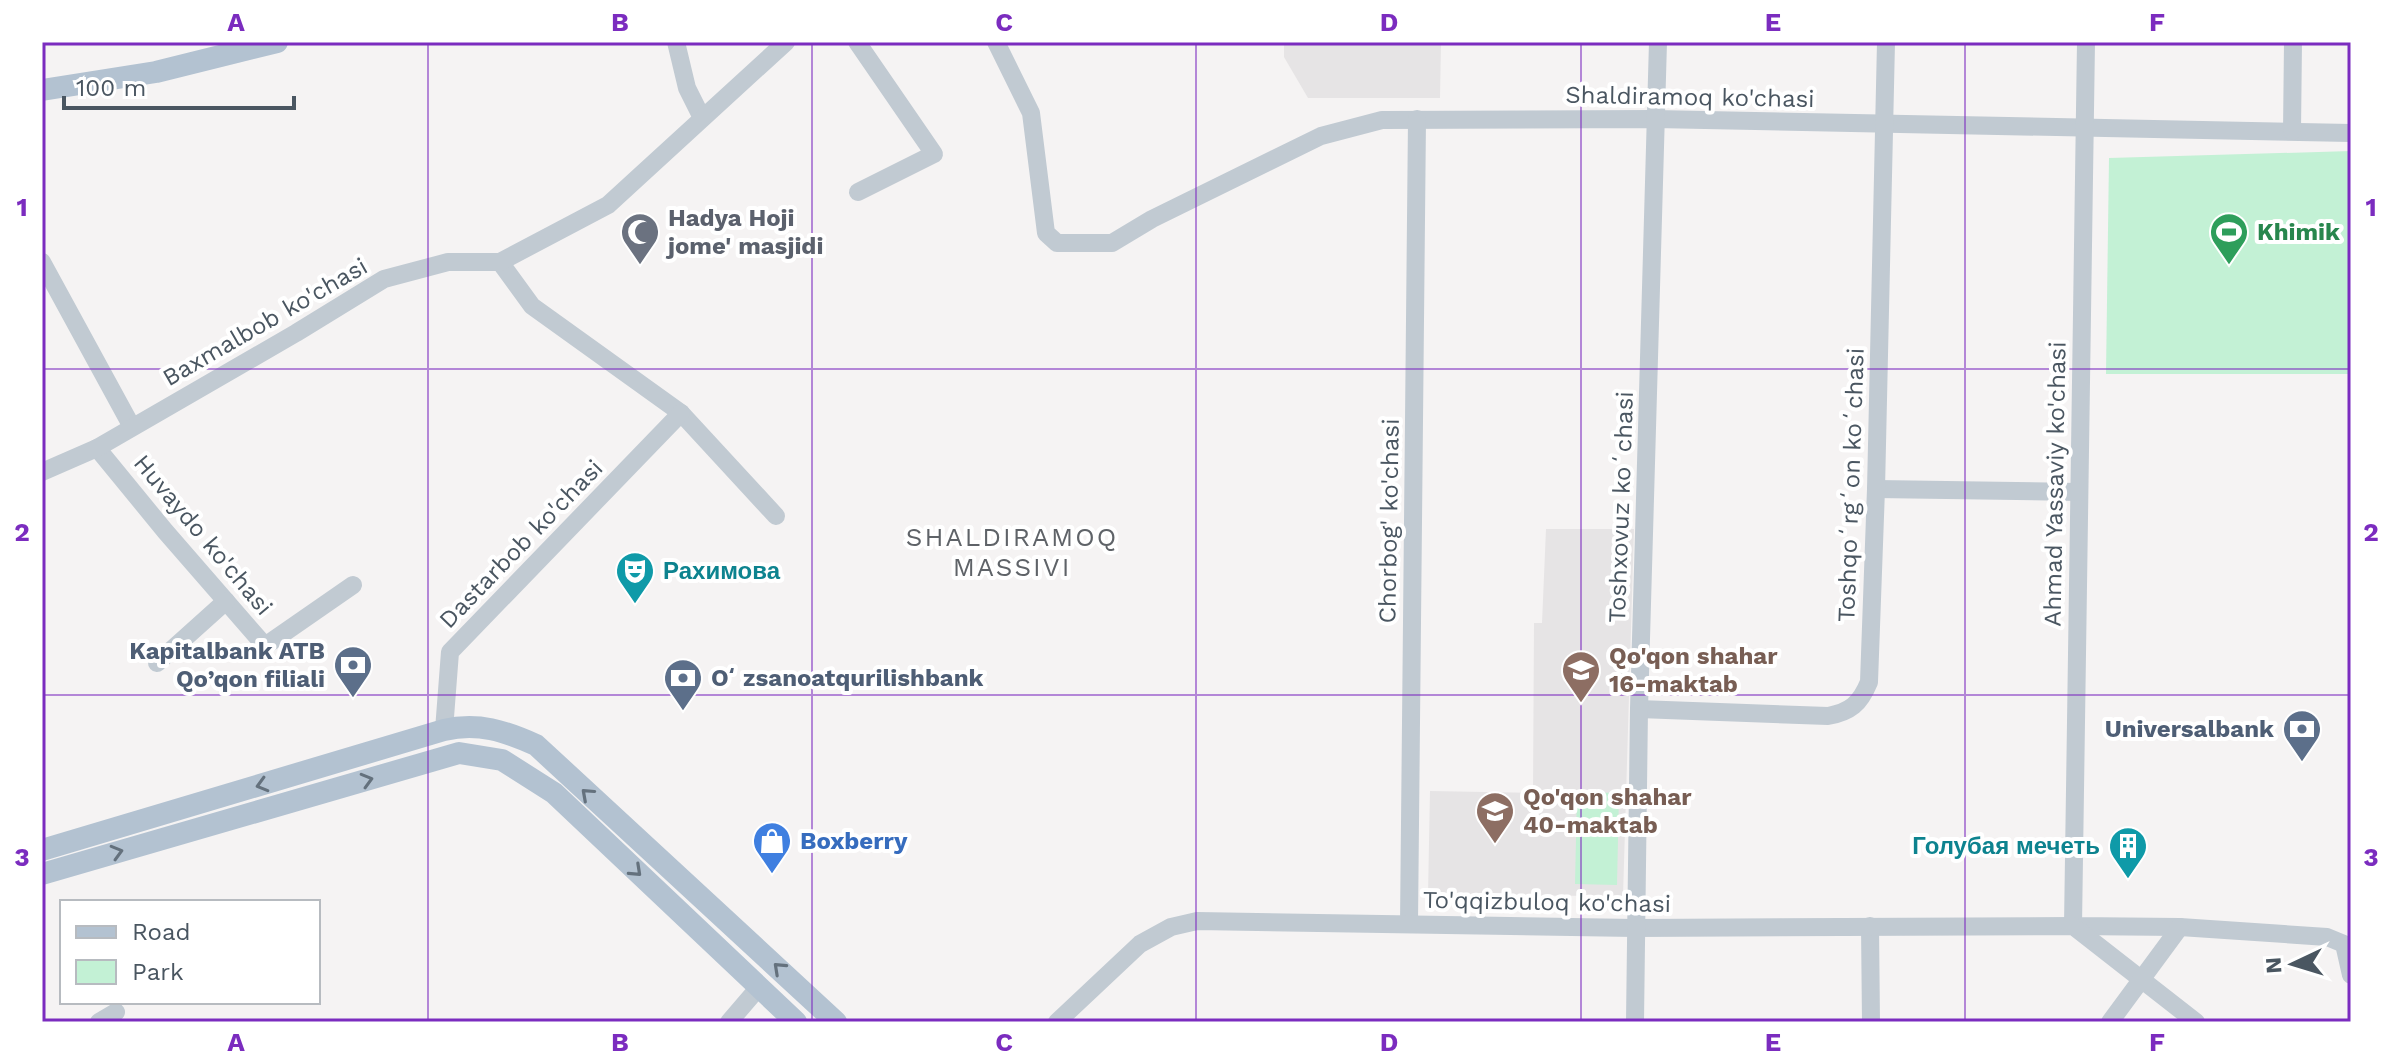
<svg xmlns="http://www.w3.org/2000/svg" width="2393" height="1064" font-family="'Work Sans',sans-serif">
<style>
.education{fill:#e6e4e5}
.green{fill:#c3f1d5}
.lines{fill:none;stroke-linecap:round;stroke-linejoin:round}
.minor{stroke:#c1cad2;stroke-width:18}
.major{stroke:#b3c2d1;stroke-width:22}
.oneway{stroke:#64717d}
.grid{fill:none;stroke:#7b2cbf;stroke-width:2;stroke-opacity:0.55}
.labels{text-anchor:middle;stroke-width:8;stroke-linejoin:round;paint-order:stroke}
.street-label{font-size:24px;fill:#4a5661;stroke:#fff}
.worship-label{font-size:24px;font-weight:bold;fill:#5b616d;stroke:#fff;text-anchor:start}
.leisure-label{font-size:24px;font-weight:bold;fill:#27864d;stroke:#fff;text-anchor:start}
.culture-label{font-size:24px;font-weight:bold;fill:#0d838f;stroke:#fff;text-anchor:start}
.service-label{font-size:24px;font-weight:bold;fill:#4e5e75;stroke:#fff;text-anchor:end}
.education-label{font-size:24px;font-weight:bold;fill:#785e54;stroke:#fff;text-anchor:start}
.shop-label{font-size:24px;font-weight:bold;fill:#366cbe;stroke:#fff;text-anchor:start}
.neighbourhood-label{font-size:26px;letter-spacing:2px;fill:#5f6368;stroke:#fff}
.neatline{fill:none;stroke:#7b2cbf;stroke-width:3}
.grid-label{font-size:26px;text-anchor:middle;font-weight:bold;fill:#7b2cbf}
</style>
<rect width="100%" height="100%" fill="#f5f3f3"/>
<g class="education">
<path d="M1284 42H1441L1440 98H1308L1284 57Z"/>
<path d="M1546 529H1634L1623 896 1428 895 1430 791 1533 793 1534 623H1542Z"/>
</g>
<g class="green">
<path d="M2351 151V374H2106L2109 158Z"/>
<path d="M1577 792 1619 793 1617 885 1575 884Z"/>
</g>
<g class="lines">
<g class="minor">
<path d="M676 42 687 88 702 118"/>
<path d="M857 42 934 154 858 192"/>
<path d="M996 42 1031 113 1046 233 1057 243H1112L1152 219 1321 136 1382 120 1655 119 2351 133"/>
<path d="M2086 42 2073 926 2180 927 2327 937 2344 944 2351 975"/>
<path d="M2292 131 2293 42"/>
<path d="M42 262 132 427"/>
<path d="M500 262 532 306 681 413 776 516"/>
<path d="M97 448 165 531 265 646 353 585"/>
<path d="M42 472 97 448 296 333 384 279 448 262H500L608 205 786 42"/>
<path d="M1876 489 2079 492"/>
<path d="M157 663 226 601"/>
<path d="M1639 709 1828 716C1850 712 1860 704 1869 682L1876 489 1886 42"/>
<path d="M444 730 450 652 681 413"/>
<path d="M1409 924 1417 119"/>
<path d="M1870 926 1871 1022"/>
<path d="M99 1022 116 1012"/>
<path d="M729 1022 759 987"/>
<path d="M1057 1022 1140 944 1171 927 1197 921 1635 928 2073 926 2196 1022"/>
<path d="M1635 1022 1639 709 1658 42"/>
<path d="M2110 1022 2180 927"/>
</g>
<g class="major">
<path d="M42 90 156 72 277 42"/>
<path d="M42 850 444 730C478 722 505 731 536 745L836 1022"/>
<path d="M42 874 459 753 502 760 554 793 796 1022"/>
</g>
</g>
<defs><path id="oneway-chevron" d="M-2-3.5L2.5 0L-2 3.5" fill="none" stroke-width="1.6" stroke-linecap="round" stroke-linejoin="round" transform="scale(2)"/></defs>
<g class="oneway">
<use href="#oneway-chevron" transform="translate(367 780) rotate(-16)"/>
<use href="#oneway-chevron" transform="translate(262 785) rotate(164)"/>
<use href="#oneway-chevron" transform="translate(587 794) rotate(-138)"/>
<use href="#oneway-chevron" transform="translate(117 852) rotate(-16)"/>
<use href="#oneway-chevron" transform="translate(636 871) rotate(43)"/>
<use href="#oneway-chevron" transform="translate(779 968) rotate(-137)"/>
</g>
<path class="grid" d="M428 42V1022M812 42V1022M1196 42V1022M1581 42V1022M1965 42V1022M42 369H2351M42 695H2351"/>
<defs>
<symbol id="mosque-pin" viewBox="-11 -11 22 30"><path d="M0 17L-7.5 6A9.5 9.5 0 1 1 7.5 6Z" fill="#6b7280" stroke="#fff"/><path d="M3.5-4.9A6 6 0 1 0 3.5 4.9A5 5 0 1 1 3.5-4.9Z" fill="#fff"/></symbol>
<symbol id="stadium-pin" viewBox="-11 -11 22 30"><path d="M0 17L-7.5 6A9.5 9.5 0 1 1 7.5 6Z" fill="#2e9e5b" stroke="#fff"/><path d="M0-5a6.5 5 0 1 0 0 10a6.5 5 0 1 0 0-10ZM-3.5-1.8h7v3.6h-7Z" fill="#fff"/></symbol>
<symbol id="theatre-pin" viewBox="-11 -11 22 30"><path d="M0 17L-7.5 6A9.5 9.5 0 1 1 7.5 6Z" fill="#0f9aa8" stroke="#fff"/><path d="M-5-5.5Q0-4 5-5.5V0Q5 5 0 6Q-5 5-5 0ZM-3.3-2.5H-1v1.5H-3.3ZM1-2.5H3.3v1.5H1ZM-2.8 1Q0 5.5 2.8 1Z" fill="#fff"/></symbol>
<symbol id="bank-pin" viewBox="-11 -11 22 30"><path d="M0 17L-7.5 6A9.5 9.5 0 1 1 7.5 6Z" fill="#5c6f8a" stroke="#fff"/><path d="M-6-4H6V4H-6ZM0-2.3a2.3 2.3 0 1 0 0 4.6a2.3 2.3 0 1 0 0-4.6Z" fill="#fff"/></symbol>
<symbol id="school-pin" viewBox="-11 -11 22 30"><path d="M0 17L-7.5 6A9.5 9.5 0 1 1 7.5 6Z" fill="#8d6e63" stroke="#fff"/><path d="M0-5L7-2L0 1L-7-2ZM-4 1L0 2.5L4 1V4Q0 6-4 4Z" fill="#fff"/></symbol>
<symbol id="shop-pin" viewBox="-11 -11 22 30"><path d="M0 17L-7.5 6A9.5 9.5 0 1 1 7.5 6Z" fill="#3f7fe0" stroke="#fff"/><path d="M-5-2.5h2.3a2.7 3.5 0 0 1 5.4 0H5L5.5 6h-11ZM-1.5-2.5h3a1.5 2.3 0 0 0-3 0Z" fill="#fff"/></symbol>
<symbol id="building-pin" viewBox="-11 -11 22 30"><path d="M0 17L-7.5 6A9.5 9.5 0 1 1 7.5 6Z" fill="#0f9aa8" stroke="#fff"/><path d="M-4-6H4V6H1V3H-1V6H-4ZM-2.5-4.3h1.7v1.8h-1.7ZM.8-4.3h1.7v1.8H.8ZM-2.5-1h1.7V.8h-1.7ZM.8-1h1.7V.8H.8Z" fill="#fff"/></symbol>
</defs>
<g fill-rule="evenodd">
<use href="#mosque-pin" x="618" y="210" width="44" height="60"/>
<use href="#stadium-pin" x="2207" y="210" width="44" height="60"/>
<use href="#theatre-pin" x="613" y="549" width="44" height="60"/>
<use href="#bank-pin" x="331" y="643" width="44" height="60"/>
<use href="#school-pin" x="1559" y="648" width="44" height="60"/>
<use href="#bank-pin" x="661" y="656" width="44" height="60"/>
<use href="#bank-pin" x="2280" y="707" width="44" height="60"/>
<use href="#school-pin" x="1473" y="789" width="44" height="60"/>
<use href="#shop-pin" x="750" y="819" width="44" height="60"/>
<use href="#building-pin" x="2106" y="824" width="44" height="60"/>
</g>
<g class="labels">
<g class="street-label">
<text transform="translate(1690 97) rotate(1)" y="8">Shaldiramoq ko'chasi</text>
<text transform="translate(265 322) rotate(-30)" y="8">Baxmalbob ko'chasi</text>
<text transform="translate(2055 484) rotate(-89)" y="8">Ahmad Yassaviy ko'chasi</text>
<text transform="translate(1851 485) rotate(-88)" y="8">Toshqoʻrgʻon koʻchasi</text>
<text transform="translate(1621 507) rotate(-88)" y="8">Toshxovuz koʻchasi</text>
<text transform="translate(1389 521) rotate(-89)" y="8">Chorbog' ko'chasi</text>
<text transform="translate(203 535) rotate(50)" y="8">Huvaydo ko'chasi</text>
<text transform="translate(521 544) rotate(-46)" y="8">Dastarbob ko'chasi</text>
<text transform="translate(1547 902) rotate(1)" y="8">To'qqizbuloq ko'chasi</text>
</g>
<g class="worship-label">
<text x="668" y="226">Hadya Hoji<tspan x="668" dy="28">jome' masjidi</tspan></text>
</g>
<g class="leisure-label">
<text x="2257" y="240">Khimik</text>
</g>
<g class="culture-label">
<text x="663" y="579">Рахимова</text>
<text x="2100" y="854" text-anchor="end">Голубая мечеть</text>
</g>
<g class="service-label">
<text x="325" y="659">Kapitalbank ATB<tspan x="325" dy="28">Qo’qon filiali</tspan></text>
<text x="711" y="686" text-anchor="start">Oʻzsanoatqurilishbank</text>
<text x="2274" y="737">Universalbank</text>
</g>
<g class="education-label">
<text x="1609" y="664">Qo'qon shahar<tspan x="1609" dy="28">16-maktab</tspan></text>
<text x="1523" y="805">Qo'qon shahar<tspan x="1523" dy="28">40-maktab</tspan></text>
</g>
<g class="shop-label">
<text x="800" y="849">Boxberry</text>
</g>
<g class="neighbourhood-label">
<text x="1012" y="546">SHALDIRAMOQ<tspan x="1012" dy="30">MASSIVI</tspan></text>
</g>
</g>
<rect width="2393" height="1064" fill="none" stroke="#ffffff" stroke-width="88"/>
<rect x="60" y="900" width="260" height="104" fill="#ffffff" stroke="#b7bbc0" stroke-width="2"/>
<rect x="76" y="926" width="40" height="12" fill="#b3c2d1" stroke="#b7bbc0" stroke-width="2"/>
<text x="132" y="940" font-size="24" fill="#4a5661">Road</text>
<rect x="76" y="960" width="40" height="24" fill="#c3f1d5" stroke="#b7bbc0" stroke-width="2"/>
<text x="132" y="980" font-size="24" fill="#4a5661">Park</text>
<g transform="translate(2293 964) rotate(266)" stroke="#ffffff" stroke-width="6" paint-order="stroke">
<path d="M0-6L14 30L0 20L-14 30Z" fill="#4a5661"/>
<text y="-12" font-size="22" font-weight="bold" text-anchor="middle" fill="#4a5661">N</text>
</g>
<path d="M64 96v12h230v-12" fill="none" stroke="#4a5661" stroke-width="4"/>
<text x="76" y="96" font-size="24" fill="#4a5661" stroke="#ffffff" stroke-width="6" paint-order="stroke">100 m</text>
<rect x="44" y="44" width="2305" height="976" class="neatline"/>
<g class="grid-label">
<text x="236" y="31">A</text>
<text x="620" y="31">B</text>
<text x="1004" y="31">C</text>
<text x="1389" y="31">D</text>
<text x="1773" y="31">E</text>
<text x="2157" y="31">F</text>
<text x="22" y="216">1</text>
<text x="2371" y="216">1</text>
<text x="22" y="541">2</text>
<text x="2371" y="541">2</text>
<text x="22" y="866">3</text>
<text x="2371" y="866">3</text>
<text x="236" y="1051">A</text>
<text x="620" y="1051">B</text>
<text x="1004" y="1051">C</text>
<text x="1389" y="1051">D</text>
<text x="1773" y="1051">E</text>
<text x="2157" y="1051">F</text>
</g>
</svg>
